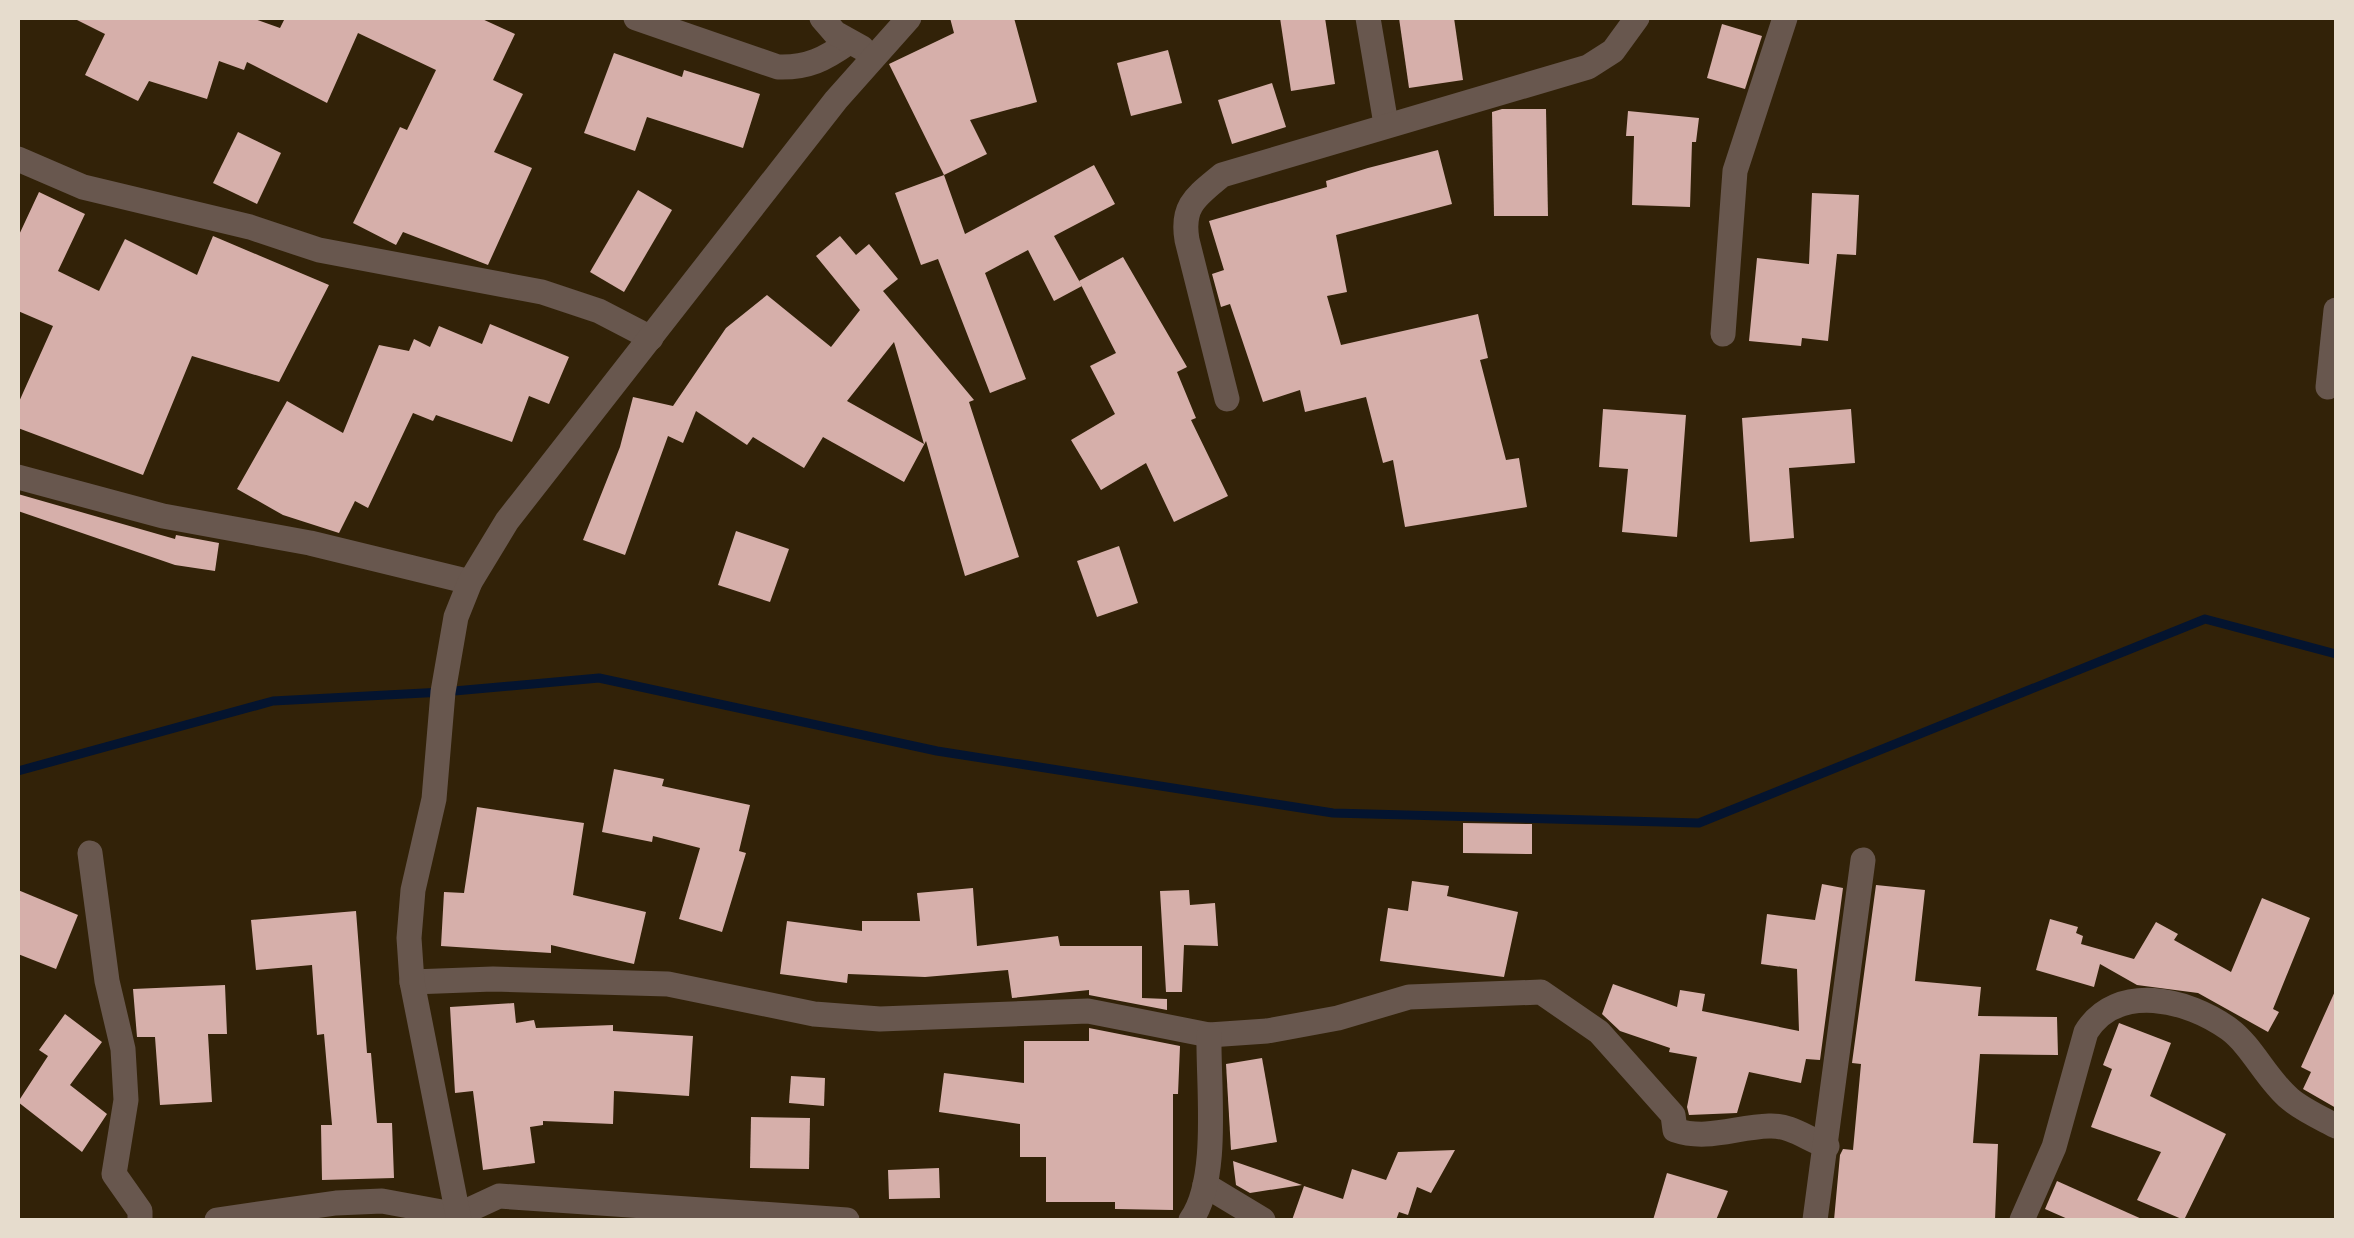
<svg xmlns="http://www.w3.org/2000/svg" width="2354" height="1238" font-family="Roboto,sans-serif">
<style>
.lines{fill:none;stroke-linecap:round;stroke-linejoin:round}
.stream{stroke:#04142f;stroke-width:9}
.building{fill:#d6afaa;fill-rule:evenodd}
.minor{stroke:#68574e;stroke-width:25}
</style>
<rect width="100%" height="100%" fill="#322208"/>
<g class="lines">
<path class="stream" d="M18 771 273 701 443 692 599 678 937 751 1333 813 1699 823 2205 619 2336 654"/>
</g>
<g class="building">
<path d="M73 18H252L280 28 285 18H480L515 34 493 80 523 94 494 152 532 168 488 265 403 232 396 245 353 223 400 127 407 130 436 70 358 33 327 103 247 62 244 70 219 61 207 99 149 81 138 101 85 75 105 34Z"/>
<path d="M950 18H1014L1037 102 970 120 987 154 944 175 889 64 954 33Z"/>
<path d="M1280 18H1325L1335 84 1291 91Z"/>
<path d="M1399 18H1454L1463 80 1409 88Z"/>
<path d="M1722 24 1762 36 1745 89 1707 78Z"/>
<path d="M1168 50 1182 103 1131 116 1117 63Z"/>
<path d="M614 53 682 77 684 70 760 94 743 148 647 117 635 151 584 133Z"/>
<path d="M1272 83 1286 127 1232 144 1218 100Z"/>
<path d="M1502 109H1546L1548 216H1494L1492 112Z"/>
<path d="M1628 111 1699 118 1696 142H1692L1690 207 1632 205 1634 136H1626Z"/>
<path d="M238 132 281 153 257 204 213 183Z"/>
<path d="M1438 150 1452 204 1336 235 1347 292 1327 296 1341 345 1478 314 1488 358 1480 360 1506 460 1519 458 1527 507 1405 527 1393 460 1383 463 1366 397 1305 412 1300 390 1263 402 1230 304 1221 307 1212 274 1224 270 1209 221 1327 187 1326 181 1368 168Z"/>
<path d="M1094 165 1115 204 1054 236 1082 286 1054 301 1028 250 985 273 1026 379 990 393 938 259 921 265 895 193 944 175 965 234Z"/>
<path d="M638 190 672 210 624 292 590 272Z"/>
<path d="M39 192 85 214 58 271 99 291 125 239 197 275 213 236 329 285 279 382 192 356 143 475 18 428V404L53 326 18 311V237Z"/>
<path d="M1812 193 1859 195 1856 255 1837 254 1828 341 1802 338 1801 346 1749 341 1757 258 1809 264Z"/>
<path d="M840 236 856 255 869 244 898 279 883 291 974 400 969 402 1019 557 965 576 926 441 904 482 823 437 804 468 753 437 747 445 696 411 683 443 668 436 625 555 583 540 620 447 633 397 673 406 726 328 767 295 831 347 860 310 816 256ZM894 342 924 444 847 401Z"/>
<path d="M1123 257 1187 367 1177 372 1196 418 1191 420 1228 496 1174 522 1146 463 1101 490 1071 440 1115 414 1090 366 1116 353 1079 281Z"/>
<path d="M490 324 569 357 549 404 529 396 512 442 436 415 433 421 413 413 368 508 355 501 339 533 283 515 237 489 287 401 343 433 379 345 409 351 414 339 430 347 439 326 482 344Z"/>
<path d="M1603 409 1686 415 1677 537 1622 532 1628 469 1599 467Z"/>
<path d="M1851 409 1855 463 1789 468 1794 538 1750 542 1742 418Z"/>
<path d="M18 494 175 539 176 535 219 543 215 571 175 565 18 511Z"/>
<path d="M736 531 789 549 770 602 718 585Z"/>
<path d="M1119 546 1138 603 1097 617 1077 561Z"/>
<path d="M614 769 664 779 662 786 750 805 739 851 746 853 722 932 679 919 700 848 653 836 652 842 602 832Z"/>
<path d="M477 807 584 823 573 895 646 912 634 964 551 945V953L441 946 444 892 464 893Z"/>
<path d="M1463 823 1532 824V854L1463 853Z"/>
<path d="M1412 881 1449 886 1447 896 1518 912 1504 977 1380 961 1388 908 1408 911Z"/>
<path d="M1822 884 1843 888 1820 1060 1806 1059 1801 1083 1749 1072 1737 1113 1689 1115 1687 1107 1697 1057 1669 1052 1670 1048 1620 1031 1602 1014 1613 984 1677 1007 1680 990 1705 994 1702 1011 1799 1031 1797 969 1761 964 1767 914 1815 920Z"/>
<path d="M1876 885 1925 890 1915 981 1981 987 1978 1016 2057 1017 2058 1055 1980 1054 1973 1143 1998 1144 1995 1220H1834L1840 1155 1843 1149 1853 1150 1861 1064 1852 1063Z"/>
<path d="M973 888 977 946 1058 936 1060 946H1142V998L1167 999V1010L1089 995V990L1012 998 1008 970 925 977 848 974 847 983 780 974 787 921 862 931V921H920L917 893Z"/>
<path d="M18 890 78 915 56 969 18 954Z"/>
<path d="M1189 890 1190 905 1215 903 1218 946 1184 945 1182 992H1166L1160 891Z"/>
<path d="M2262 898 2310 918 2273 1009 2279 1012 2268 1032 2198 993 2137 985 2100 964 2094 987 2036 970 2050 919 2078 927 2076 933 2083 936 2081 944 2134 959 2156 922 2178 934 2174 940 2231 972Z"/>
<path d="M356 911 367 1053H371L377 1123H392L394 1178 322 1180 321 1125H332L324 1034 317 1035 312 965 256 970 251 920Z"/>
<path d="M225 985 227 1034H208L212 1102 160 1105 155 1037H137L133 989Z"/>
<path d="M2336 989V1108L2303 1089 2311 1072 2301 1067Z"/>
<path d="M514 1003 516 1023 534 1020 536 1028 613 1025V1031L693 1036 689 1096 614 1091 613 1124 543 1121V1125L530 1127 535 1163 483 1170 473 1091 455 1093 450 1007Z"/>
<path d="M65 1014 102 1042 70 1085 107 1114 82 1152 18 1102 48 1056 39 1050Z"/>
<path d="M2119 1023 2171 1043 2150 1096 2226 1134 2184 1220 2137 1200 2161 1152 2091 1127 2112 1069 2103 1065Z"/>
<path d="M1089 1028 1180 1046 1178 1094H1173V1210L1115 1209V1202H1046V1157H1020V1124L939 1112 944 1073 1024 1083V1041H1089Z"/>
<path d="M1262 1058 1277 1142 1231 1150 1226 1064Z"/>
<path d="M791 1076 825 1078 824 1106 789 1103Z"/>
<path d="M751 1117 810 1118 809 1169 750 1168Z"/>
<path d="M1455 1150 1431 1193 1417 1187 1408 1215 1399 1212 1396 1220H1292L1304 1186 1343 1199 1352 1169 1386 1180 1398 1152Z"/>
<path d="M1233 1161 1302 1185 1250 1193 1236 1185Z"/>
<path d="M939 1168 940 1198 889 1199 888 1170Z"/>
<path d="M1667 1173 1728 1191 1716 1220H1653Z"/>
<path d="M2057 1181 2144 1220H2070L2045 1209Z"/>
</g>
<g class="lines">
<g class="minor">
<path d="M636 18 778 67C808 68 825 59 849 42"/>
<path d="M822 18 835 33 862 48"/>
<path d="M1368 18 1386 124"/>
<path d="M18 159 83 187 250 227 319 250 542 292 599 311 651 338"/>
<path d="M1723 334 1735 171 1785 18"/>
<path d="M2328 387 2336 310"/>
<path d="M1227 399 1187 240C1181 205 1197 196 1222 175L1588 67 1613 51 1637 18"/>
<path d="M18 477 163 516 310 543 470 582"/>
<path d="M90 853 107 981 123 1049 126 1100 114 1174 140 1211V1220"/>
<path d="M412 982 493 979 668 984 814 1014 880 1019 1088 1011 1209 1035 1267 1031 1338 1018 1409 997 1541 992 1599 1032 1673 1115 1675 1130C1707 1141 1736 1127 1769 1126 1791 1125 1807 1139 1827 1146"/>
<path d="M1205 1185 1263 1220"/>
<path d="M217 1220 336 1203 382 1201 458 1215 499 1196 847 1220"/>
<path d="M459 1220 412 982 409 938 413 890 434 799 443 692 456 617 470 582 507 521 836 100 909 18"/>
<path d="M1191 1220C1220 1179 1208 1086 1209 1035"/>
<path d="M1815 1220 1863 860"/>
<path d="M2022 1220 2054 1147 2086 1032C2117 982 2188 999 2229 1029 2253 1047 2266 1079 2290 1099 2303 1110 2321 1118 2336 1126"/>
</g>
</g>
<rect width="2354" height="1238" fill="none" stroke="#e6dccd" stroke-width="40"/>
</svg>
